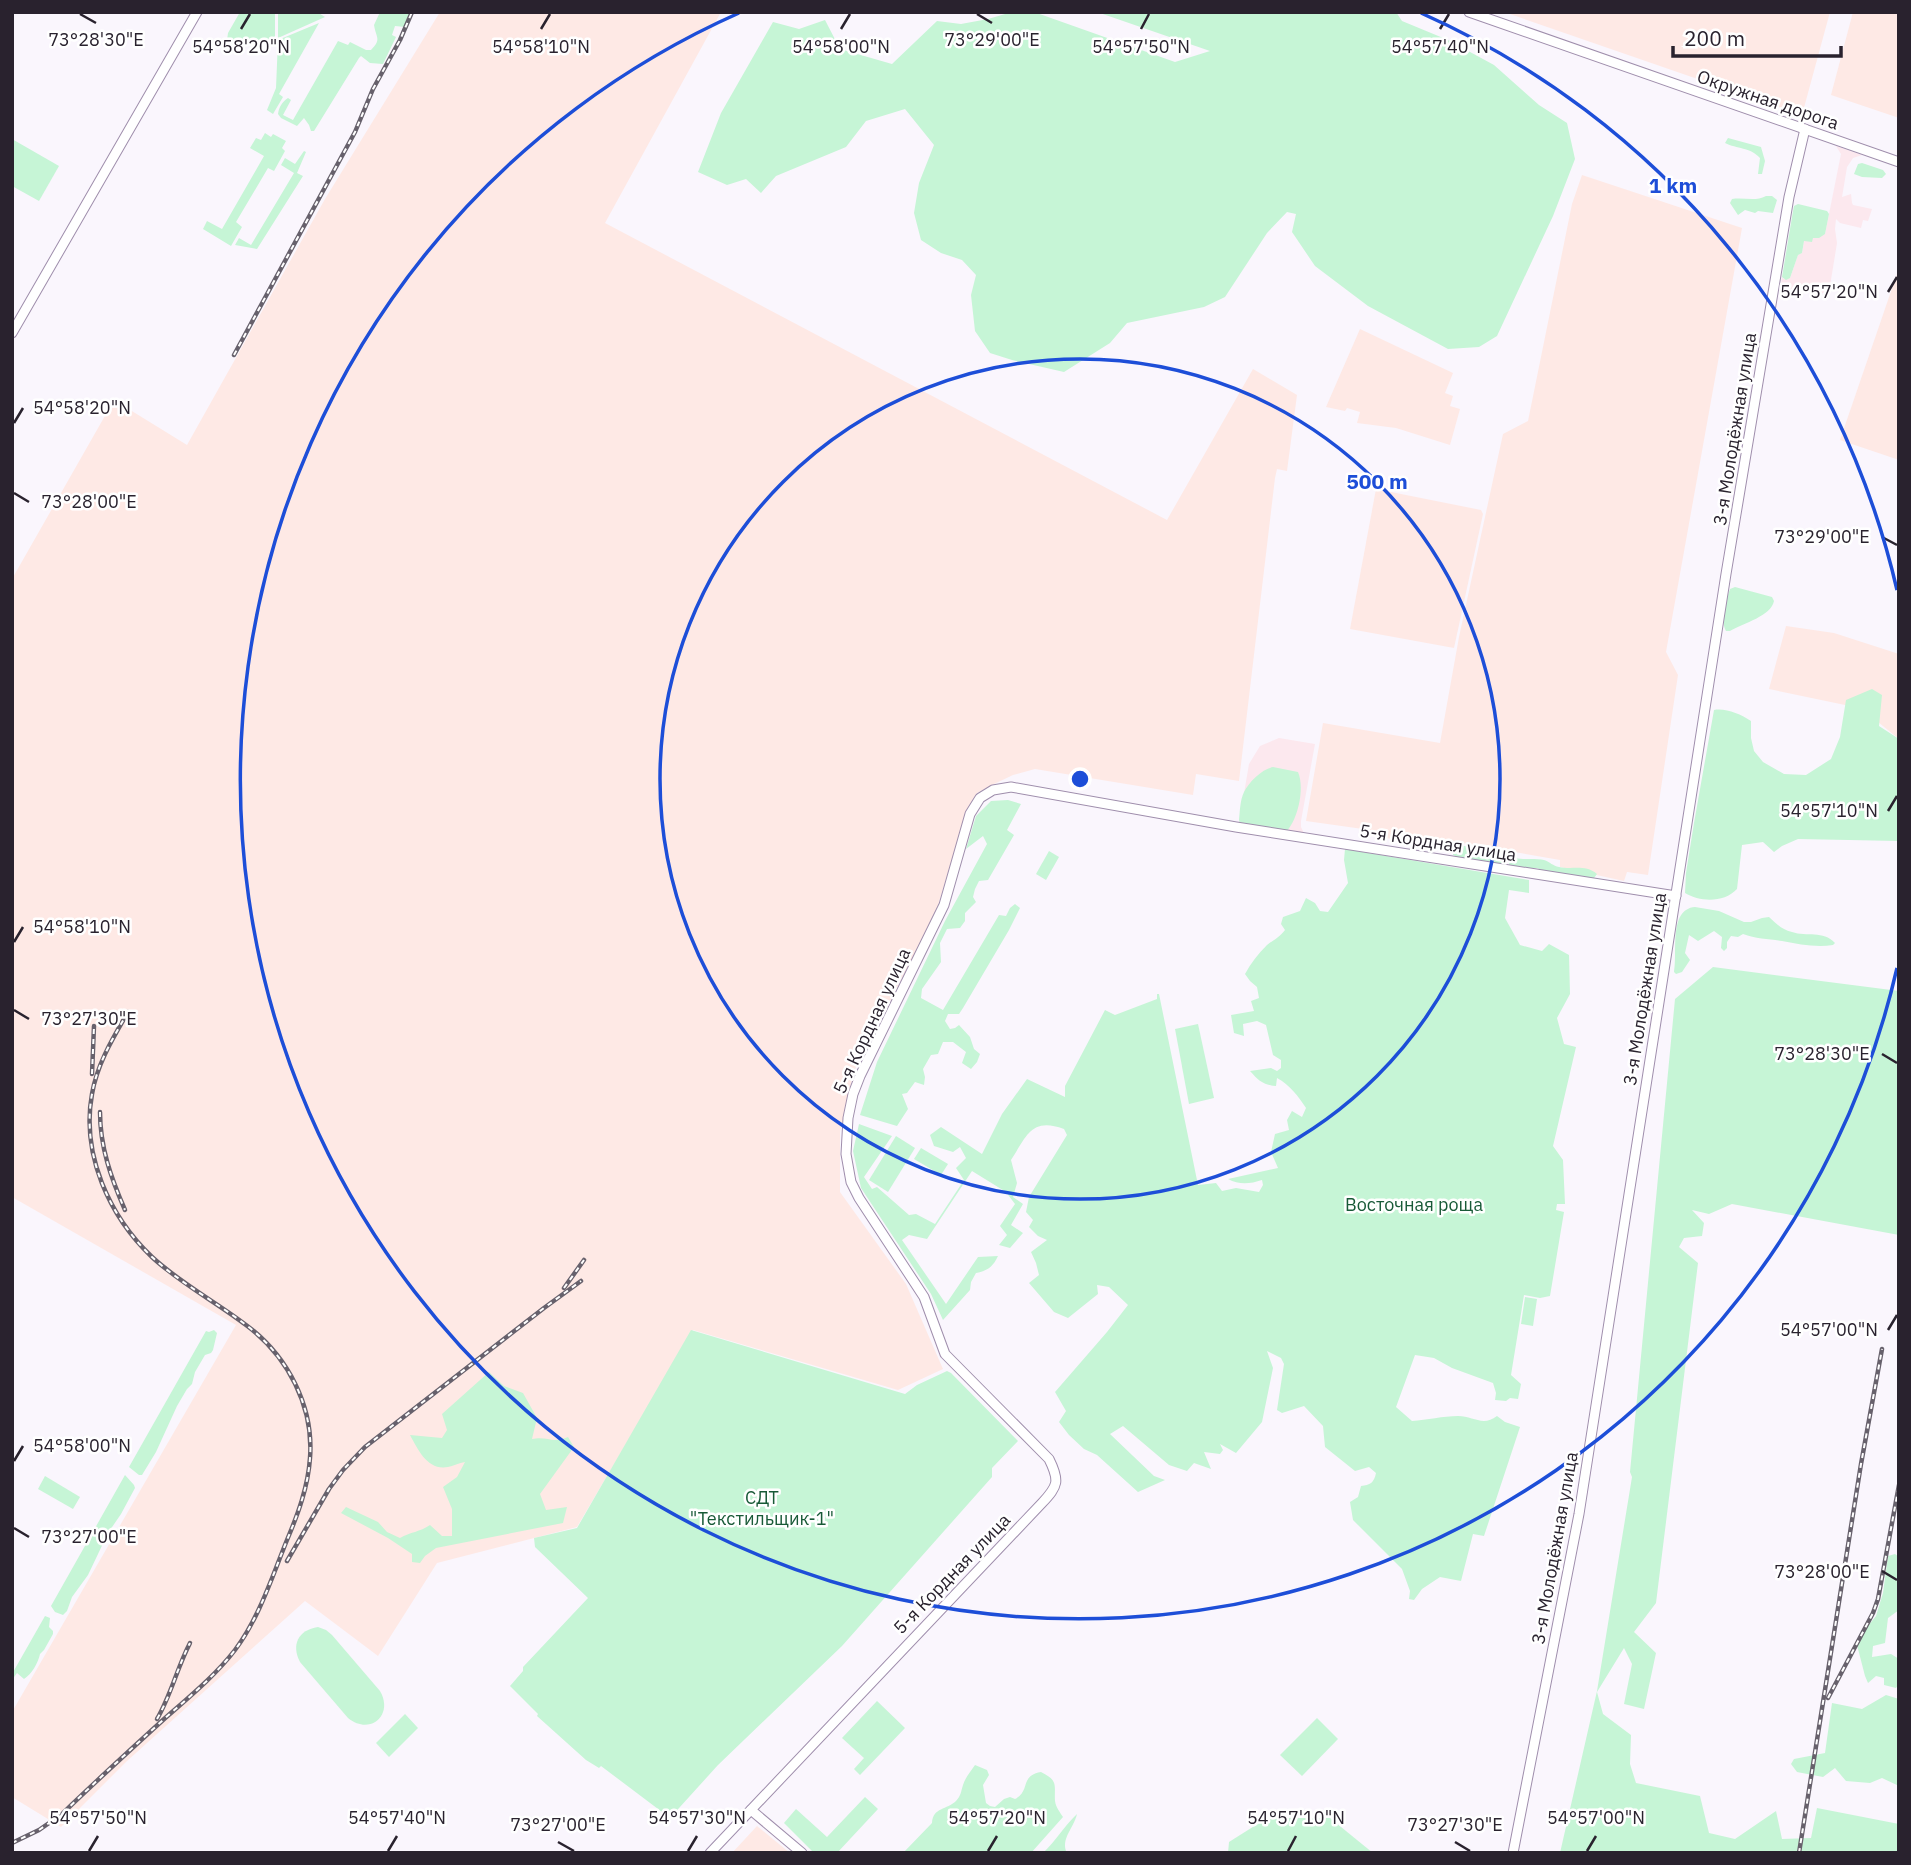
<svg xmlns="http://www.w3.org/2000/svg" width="1911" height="1865" font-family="'IBM Plex Sans',sans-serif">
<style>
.commercial{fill:#fce8ee}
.industrial{fill:#fee9e5}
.green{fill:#c6f5d6}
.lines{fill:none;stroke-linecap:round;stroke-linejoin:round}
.secondary-casing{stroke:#9f8eac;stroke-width:11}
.secondary{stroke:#fff;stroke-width:9}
.rail-casing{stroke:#67616c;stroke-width:4.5}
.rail{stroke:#fff;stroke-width:2;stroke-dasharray:5;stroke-linecap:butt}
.ticks{fill:none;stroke:#29222e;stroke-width:2.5}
.ring{fill:none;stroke:#1d4ed8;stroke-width:3.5}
.labels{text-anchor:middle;stroke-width:5;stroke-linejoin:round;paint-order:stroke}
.street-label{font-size:18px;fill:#29222e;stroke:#fff}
.park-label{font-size:18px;fill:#185a37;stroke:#fff}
.ticks-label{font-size:18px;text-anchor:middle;fill:#29222e;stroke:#fff;stroke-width:5;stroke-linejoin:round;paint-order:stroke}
.centre{fill:#1d4ed8;stroke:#fff;stroke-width:3.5}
.ring-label{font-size:21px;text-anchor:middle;font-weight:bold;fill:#1d4ed8;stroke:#fff;stroke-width:5;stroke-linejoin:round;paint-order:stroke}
</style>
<rect width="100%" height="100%" fill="#faf6fd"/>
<g class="commercial">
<path d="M1836 146 1862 155 1853 158 1847 167 1842 197 1851 194 1852 203 1853 205 1872 209 1868 221 1863 220 1861 228 1840 223 1836 219 1835 229 1837 243 1830 286 1827 291 1821 294H1817L1784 288 1780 292 1782 277 1784 279 1790 278 1798 255 1802 253 1804 241 1825 234 1841 154Z"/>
<path d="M1279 738 1315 744 1301 821V827L1304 833 1239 823 1249 764 1260 746Z"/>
</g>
<g class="industrial">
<path d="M440 12H721L605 223 1167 520 1253 369 1297 395 1287 471 1277 469 1275 478 1239 781 1196 774 1193 795 1035 769 1013 775 992 785 977 793 967 809 936 912 854 1071 840 1132V1192L906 1284 943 1369 898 1390 693 1330 577 1527 437 1563 378 1656 305 1601 127 1761 61 1827 12 1797V1712L236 1325 12 1197V579L114 400 187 445 325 199Z"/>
<path d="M1504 12H1830L1802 115Z"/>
<path d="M1853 12H1899V118L1831 95Z"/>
<path d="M1582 175 1742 228 1666 652 1678 675 1648 875 1627 872 1624 881 1560 867V860L1463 843 1453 852 1432 848 1428 840 1420 842 1376 837 1370 830 1306 821 1323 723 1440 743 1459 637 1503 434 1528 421 1572 204Z"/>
<path d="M1899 268V460L1840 440Z"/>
<path d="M1360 329 1453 373 1445 393 1453 396 1450 406 1460 409 1450 445 1396 428 1357 423 1360 412 1347 408 1345 411 1326 407Z"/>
<path d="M1376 489 1481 510 1483 514 1454 648 1350 629Z"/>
<path d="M1786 626 1834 633 1899 654V739L1878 722 1875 727 1845 705 1769 689Z"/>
<path d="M757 1826 790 1853H732Z"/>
</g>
<g class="green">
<path d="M240 12H275V39L220 48 227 40 228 33Z"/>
<path d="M278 12H317L325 17 278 38Z"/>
<path d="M380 12H410L405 27 395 26 392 35 396 37 383 64 370 63 361 56 359 58 314 131H311L309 125 304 118 297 126 281 118 278 114C279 107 282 102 288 98L291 100 283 115 293 120 338 41 348 45 350 42 366 50H371C382 39 376 38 374 25Z"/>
<path d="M1012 12H1034L1175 62 1210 51 1097 12H1396L1402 21 1448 40 1494 65 1539 105 1567 123 1575 159 1553 216 1497 336 1479 347 1448 349 1368 306 1315 266 1292 232 1296 214 1287 212 1267 233 1225 297 1204 307 1127 323 1110 343 1064 372 1012 360 990 353 975 331 971 295 976 275 962 260 941 253 921 240 914 213 919 183 934 145 905 109 866 121 846 147 776 176 761 193 746 179 727 185 698 172 721 113 773 22 799 29 825 20 840 49 892 64 937 21 961 24 988 19Z"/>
<path d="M319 23 279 94 283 97 273 114 267 110 276 88 278 40Z"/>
<path d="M265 133 271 137 273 134 286 141 282 148 285 151 274 171 268 168 236 222 242 227 231 246 203 229 207 221 222 229 264 156 250 148 256 138 261 140Z"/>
<path d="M1728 138 1761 147 1765 161 1762 174H1758L1760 158C1750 147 1737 149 1725 143Z"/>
<path d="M12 139 59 166 39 201 12 186Z"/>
<path d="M304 151 306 152 297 173 303 176 257 249 235 245 239 238 251 245 294 173 281 165 285 158 295 164Z"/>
<path d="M1862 163 1883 170 1886 174 1882 178 1862 177 1854 174 1858 164Z"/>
<path d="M1766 196H1772L1777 200 1773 213 1758 211 1755 213 1745 210 1738 215 1730 203 1732 199C1744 197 1755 202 1766 196Z"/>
<path d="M1798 204 1827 211 1829 214 1825 234 1819 238H1813L1812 242 1804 241 1802 253 1798 255 1790 278 1786 280 1782 277 1793 211 1794 206Z"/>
<path d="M1735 587 1772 597 1774 601C1771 616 1744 623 1730 631H1726C1720 620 1726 600 1730 589Z"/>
<path d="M1872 689 1882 695 1879 726 1899 739V841L1798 839 1782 846 1774 852 1763 842 1742 845 1737 889C1724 903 1700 902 1685 893L1686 873 1694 823 1714 710C1726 708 1740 714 1751 721V738L1754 751 1763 762 1784 774 1806 775 1831 759 1840 737 1846 700Z"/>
<path d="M1273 767 1298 772C1305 788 1298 821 1285 833L1240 824 1239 820C1240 811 1240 800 1244 792 1249 782 1262 769 1273 767Z"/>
<path d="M1008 800 1021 804 1007 830 1014 835 988 880 979 881 975 889 973 897 976 902 965 913V921L960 928 947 929 940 943 941 962 922 989 921 998 943 1010 999 915 1006 916 1010 908 1015 904 1020 908 1009 930 963 1008 959 1014H948L945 1021 950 1029 955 1028 959 1025 970 1037 974 1049 980 1054 977 1062 971 1069 962 1063 966 1052 953 1042H943L938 1054 931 1055 923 1069 925 1077 924 1085 915 1082 907 1093 902 1094 908 1109 897 1126 860 1115 877 1062 945 921 987 844 983 836 966 849 976 816 991 801Z"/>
<path d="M1461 846H1479L1504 855 1506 859 1504 866 1464 860 1453 855V850Z"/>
<path d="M1345 849 1529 880V893L1509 890 1505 918 1520 945 1542 951 1549 944 1569 955 1570 994 1557 1018 1564 1044 1576 1047 1553 1146 1563 1160 1565 1204H1557L1556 1210 1564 1212 1550 1296 1540 1298 1524 1295 1511 1375 1521 1384 1518 1399 1510 1398 1506 1401 1495 1400 1496 1393 1493 1383 1452 1368 1434 1358 1415 1355 1396 1407 1412 1421C1427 1420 1443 1416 1458 1416 1473 1416 1483 1427 1497 1416L1505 1422 1520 1427 1484 1536 1473 1534 1461 1581 1440 1577 1422 1589 1414 1600 1409 1599 1410 1591 1402 1569 1353 1520 1350 1502 1358 1497 1361 1486C1370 1485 1374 1483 1376 1473L1369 1467 1355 1471 1325 1447 1323 1426 1304 1406 1282 1413 1277 1410 1284 1364 1281 1358 1267 1351 1273 1368 1262 1422 1236 1453 1220 1444 1223 1450 1220 1454 1204 1452 1211 1469 1194 1463 1187 1471 1169 1465 1123 1426 1110 1434 1154 1476 1165 1480 1138 1492 1097 1455 1084 1449 1069 1435 1059 1422 1066 1411 1055 1392 1107 1332 1128 1305 1109 1287 1097 1285 1098 1294 1068 1318 1054 1312 1029 1283 1039 1275 1036 1263 1031 1252 1047 1240 1038 1236 1029 1227 1033 1220 1026 1212 1029 1197 1067 1135 1064 1129C1031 1117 1027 1136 1011 1160L1017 1183 1013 1197 1023 1204 1011 1225 1023 1233 1010 1248 999 1245 1007 1235 1000 1226 1015 1204 1006 1192 972 1171 927 1239 909 1235 902 1240 946 1304 978 1257 998 1256C993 1267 987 1271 976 1273L971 1282 970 1290 943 1320 931 1294 861 1188 853 1151 859 1124 892 1136 864 1177 872 1189 877 1187 909 1215 916 1214 935 1224 964 1180 956 1168 966 1158 960 1147 953 1152 934 1146 930 1135 941 1127 982 1154 1002 1114 1027 1079 1065 1097V1086L1105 1010 1115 1015 1157 999V994H1159L1198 1185 1216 1183 1222 1191 1236 1188 1259 1192 1263 1185 1262 1180C1250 1184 1239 1185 1228 1179L1278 1168 1271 1152 1275 1134 1289 1130 1287 1120 1292 1111 1302 1117 1306 1108C1298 1096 1290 1085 1277 1078L1276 1086C1263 1085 1258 1080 1250 1071L1271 1068 1277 1071 1281 1068V1060L1273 1055 1266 1025 1257 1021 1243 1024 1244 1036 1234 1033 1231 1015 1254 1011 1251 1001 1259 998 1257 987 1250 981 1245 974C1251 963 1258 954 1267 945 1273 940 1279 938 1285 930L1281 924 1283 917 1300 911 1306 898 1315 903 1320 911 1328 912 1348 883 1344 860Z"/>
<path d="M1049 851 1059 857 1046 880 1036 874Z"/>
<path d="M1515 858C1525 860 1537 858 1544 860 1550 862 1553 866 1559 867 1573 870 1585 864 1597 874L1594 878 1587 881 1562 878 1537 868 1524 870 1509 865 1510 859Z"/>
<path d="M1695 907 1719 911 1744 922H1751L1762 918 1769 917C1777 924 1781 929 1792 932 1807 937 1823 930 1835 943L1833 945C1816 948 1799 944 1782 941 1769 939 1756 939 1743 934L1738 937 1731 936 1727 942V948L1724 951 1721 948 1722 937 1714 931 1698 941 1689 935 1685 953 1690 960 1682 972 1676 974 1674 972C1678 954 1668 909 1695 907Z"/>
<path d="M1713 967 1899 991V1235L1732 1204 1709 1214 1692 1210 1704 1223 1702 1236 1684 1238 1679 1247 1698 1263 1656 1603 1634 1632 1656 1653 1644 1709 1624 1704 1632 1664 1624 1648 1597 1692 1603 1714 1631 1735 1630 1764 1636 1783 1700 1796 1709 1833 1735 1839 1776 1811 1782 1839 1811 1838 1817 1808 1899 1824V1853H1560L1597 1691 1632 1477 1630 1472 1675 999Z"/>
<path d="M1198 1024 1214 1098 1189 1104 1175 1029Z"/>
<path d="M896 1136 915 1148 888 1192 869 1180Z"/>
<path d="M921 1148 948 1164 941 1175 914 1159Z"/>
<path d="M1525 1297 1537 1299 1533 1326 1521 1324Z"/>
<path d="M214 1330 217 1333 213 1350 211 1353 205 1355 195 1372 192 1384 187 1389 177 1406 156 1452 142 1475H139L129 1467 206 1331 209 1332Z"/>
<path d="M691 1330 905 1394 917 1385 947 1371 951 1373 1018 1441 992 1468V1477L842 1646 718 1765 670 1818 601 1766 599 1768 586 1760 537 1716 538 1714 510 1686 523 1671V1667L588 1598 535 1547 534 1538 577 1528Z"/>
<path d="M489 1372 504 1386 523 1393 537 1418 532 1439C549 1436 551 1444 568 1437L574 1447 540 1494 546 1510 567 1507 563 1523 436 1548 425 1556 420 1563 412 1562V1554L388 1538 341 1513 346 1507 378 1522 387 1532 400 1538C410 1532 420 1532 430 1525L442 1536H452V1509L443 1487 457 1477 465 1462C459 1463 453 1466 448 1467 428 1471 418 1450 410 1435L442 1438 447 1430 442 1414Z"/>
<path d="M125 1475 134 1485 135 1488 121 1514 108 1533 88 1575 72 1597 67 1611 63 1615 55 1612 51 1606Z"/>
<path d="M45 1476 80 1497 73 1509 38 1489Z"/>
<path d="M1895 1554 1899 1557V1610L1888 1618 1885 1643 1873 1646 1872 1657 1891 1654 1899 1659V1684L1896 1688 1884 1685V1678L1876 1676 1868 1683 1865 1676 1857 1645 1867 1627 1876 1616 1883 1593 1888 1556Z"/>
<path d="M45 1616 50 1618 49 1627 53 1631V1634L44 1650 40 1654C38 1663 32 1674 24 1679L17 1673 12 1680V1674Z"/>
<path d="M318 1627 326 1630 332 1635 380 1691C394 1715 370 1736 348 1718L300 1662C291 1645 298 1630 318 1627Z"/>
<path d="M1886 1695 1899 1699V1786L1882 1778 1870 1783 1846 1781 1835 1768 1823 1777 1797 1772 1791 1764 1794 1759 1825 1753 1832 1703 1862 1709Z"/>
<path d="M877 1701 905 1728 860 1775 854 1769 864 1758 842 1738Z"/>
<path d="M405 1714 418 1728 389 1757 376 1743Z"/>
<path d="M1317 1718 1338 1739 1302 1776 1280 1755Z"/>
<path d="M975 1765 987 1770 989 1775 983 1785 986 1803 990 1806 995 1807 1004 1799 1010 1797 1015 1799C1031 1791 1019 1776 1041 1772 1059 1781 1054 1785 1055 1801 1056 1808 1060 1812 1063 1817L1031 1853H903L932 1823C933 1807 947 1810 956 1801 961 1796 961 1791 963 1785 965 1778 971 1771 975 1765Z"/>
<path d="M865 1797 878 1809 837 1853H814L784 1823 796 1809 827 1837Z"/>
<path d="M1077 1814C1074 1828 1060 1839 1067 1853H1043C1056 1841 1064 1826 1077 1814Z"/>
<path d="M1267 1818H1330L1373 1853H1228L1229 1842Z"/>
</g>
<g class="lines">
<defs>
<g id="secondary">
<path d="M1469 12 1899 162"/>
<path d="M12 333 197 12"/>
<path d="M751 1810 802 1853"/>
<path d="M710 1853 1042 1503C1058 1486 1060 1481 1049 1459L945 1354 924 1297 859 1198 851 1182 846 1154 848 1118 853 1094 860 1076 944 905 970 814 980 798 993 790 1011 787 1236 827 1676 896"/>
<path d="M1513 1853 1579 1514 1726 574 1789 197 1805 129"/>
</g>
</defs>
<use href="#secondary" class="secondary-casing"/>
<use href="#secondary" class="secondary"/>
<defs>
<g id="rail">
<path d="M234 355 355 132 373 89 400 40 412 12"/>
<path d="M92 1074 94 1026"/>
<path d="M100 1112C100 1147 111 1178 125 1210"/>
<path d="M564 1288 584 1260"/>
<path d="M287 1561 329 1489 343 1470 365 1447 544 1308 581 1281"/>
<path d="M1828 1698 1873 1613 1878 1599 1899 1485"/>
<path d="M157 1719C171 1695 177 1668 190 1643"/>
<path d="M12 1843 39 1830 62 1814C95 1782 129 1751 163 1720 188 1698 215 1676 235 1650 259 1618 272 1577 287 1540 298 1514 308 1487 310 1458 314 1407 288 1356 246 1325 216 1302 180 1283 152 1257 109 1216 81 1154 92 1094 97 1064 113 1038 128 1012"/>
<path d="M1799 1853 1861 1464 1882 1349"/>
</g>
</defs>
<use href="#rail" class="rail-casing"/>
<use href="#rail" class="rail"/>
</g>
<path class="ticks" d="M80 14 96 23M977 14 992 23M241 29 250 14M541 29 550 14M841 29 850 14M1141 29 1149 14M1440 29 1449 14M1888 292 1897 277M14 423 23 408M14 493 29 502M1882 537 1897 545M1888 811 1897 796M14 942 23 927M14 1010 29 1019M1882 1054 1897 1063M1888 1330 1897 1315M14 1461 23 1446M14 1528 29 1537M1882 1571 1897 1580M558 1842 574 1851M1455 1842 1470 1851M89 1851 98 1836M388 1851 397 1836M688 1851 697 1836M988 1851 997 1836M1288 1851 1296 1836M1587 1851 1596 1836"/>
<g class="ring">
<circle cx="1080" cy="779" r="420"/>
<path d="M1897 968A839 839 0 1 1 739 13M1421 13A839 839 0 0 1 1897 590"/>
</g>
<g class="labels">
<g class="street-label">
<text transform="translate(1768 100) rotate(19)" y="6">Окружная дорога</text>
<text transform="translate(1735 429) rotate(-81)" y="6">3-я Молодёжная улица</text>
<text transform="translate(1438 843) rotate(9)" y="6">5-я Кордная улица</text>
<text transform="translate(1645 989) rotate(-81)" y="6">3-я Молодёжная улица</text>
<text transform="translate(872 1021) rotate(-65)" y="6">5-я Кордная улица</text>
<text transform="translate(1555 1548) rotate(-80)" y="6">3-я Молодёжная улица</text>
<text transform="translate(952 1574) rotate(-46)" y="6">5-я Кордная улица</text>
</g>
<g class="park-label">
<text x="1414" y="1211">Восточная роща</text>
<text x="762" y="1504">СДТ<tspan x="762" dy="21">"Текстильщик-1"</tspan></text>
</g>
</g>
<g class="ticks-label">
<text x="96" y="46">73°28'30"E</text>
<text x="992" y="46">73°29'00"E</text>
<text x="241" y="53">54°58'20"N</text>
<text x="541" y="53">54°58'10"N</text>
<text x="841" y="53">54°58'00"N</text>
<text x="1141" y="53">54°57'50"N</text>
<text x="1440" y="53">54°57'40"N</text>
<text x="1829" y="298">54°57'20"N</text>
<text x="82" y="414">54°58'20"N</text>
<text x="89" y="508">73°28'00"E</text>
<text x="1822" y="543">73°29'00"E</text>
<text x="1829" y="817">54°57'10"N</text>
<text x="82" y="933">54°58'10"N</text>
<text x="89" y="1025">73°27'30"E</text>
<text x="1822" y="1060">73°28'30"E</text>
<text x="1829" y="1336">54°57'00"N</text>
<text x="82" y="1452">54°58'00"N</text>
<text x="89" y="1543">73°27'00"E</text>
<text x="1822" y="1578">73°28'00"E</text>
<text x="98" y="1824">54°57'50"N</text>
<text x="397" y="1824">54°57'40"N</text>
<text x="697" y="1824">54°57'30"N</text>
<text x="997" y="1824">54°57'20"N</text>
<text x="1296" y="1824">54°57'10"N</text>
<text x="1596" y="1824">54°57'00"N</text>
<text x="558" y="1831">73°27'00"E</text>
<text x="1455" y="1831">73°27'30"E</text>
</g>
<circle cx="1080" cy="779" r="10" class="centre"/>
<g class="ring-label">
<text x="1673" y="193">1 km</text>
<text x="1377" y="489">500 m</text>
</g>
<rect width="1911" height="1865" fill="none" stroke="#29222e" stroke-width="28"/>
<path d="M1673 46v10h168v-10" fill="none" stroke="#29222e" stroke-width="3.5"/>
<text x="1684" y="46" font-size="21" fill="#29222e" stroke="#ffffff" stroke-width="5" paint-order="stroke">200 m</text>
</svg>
